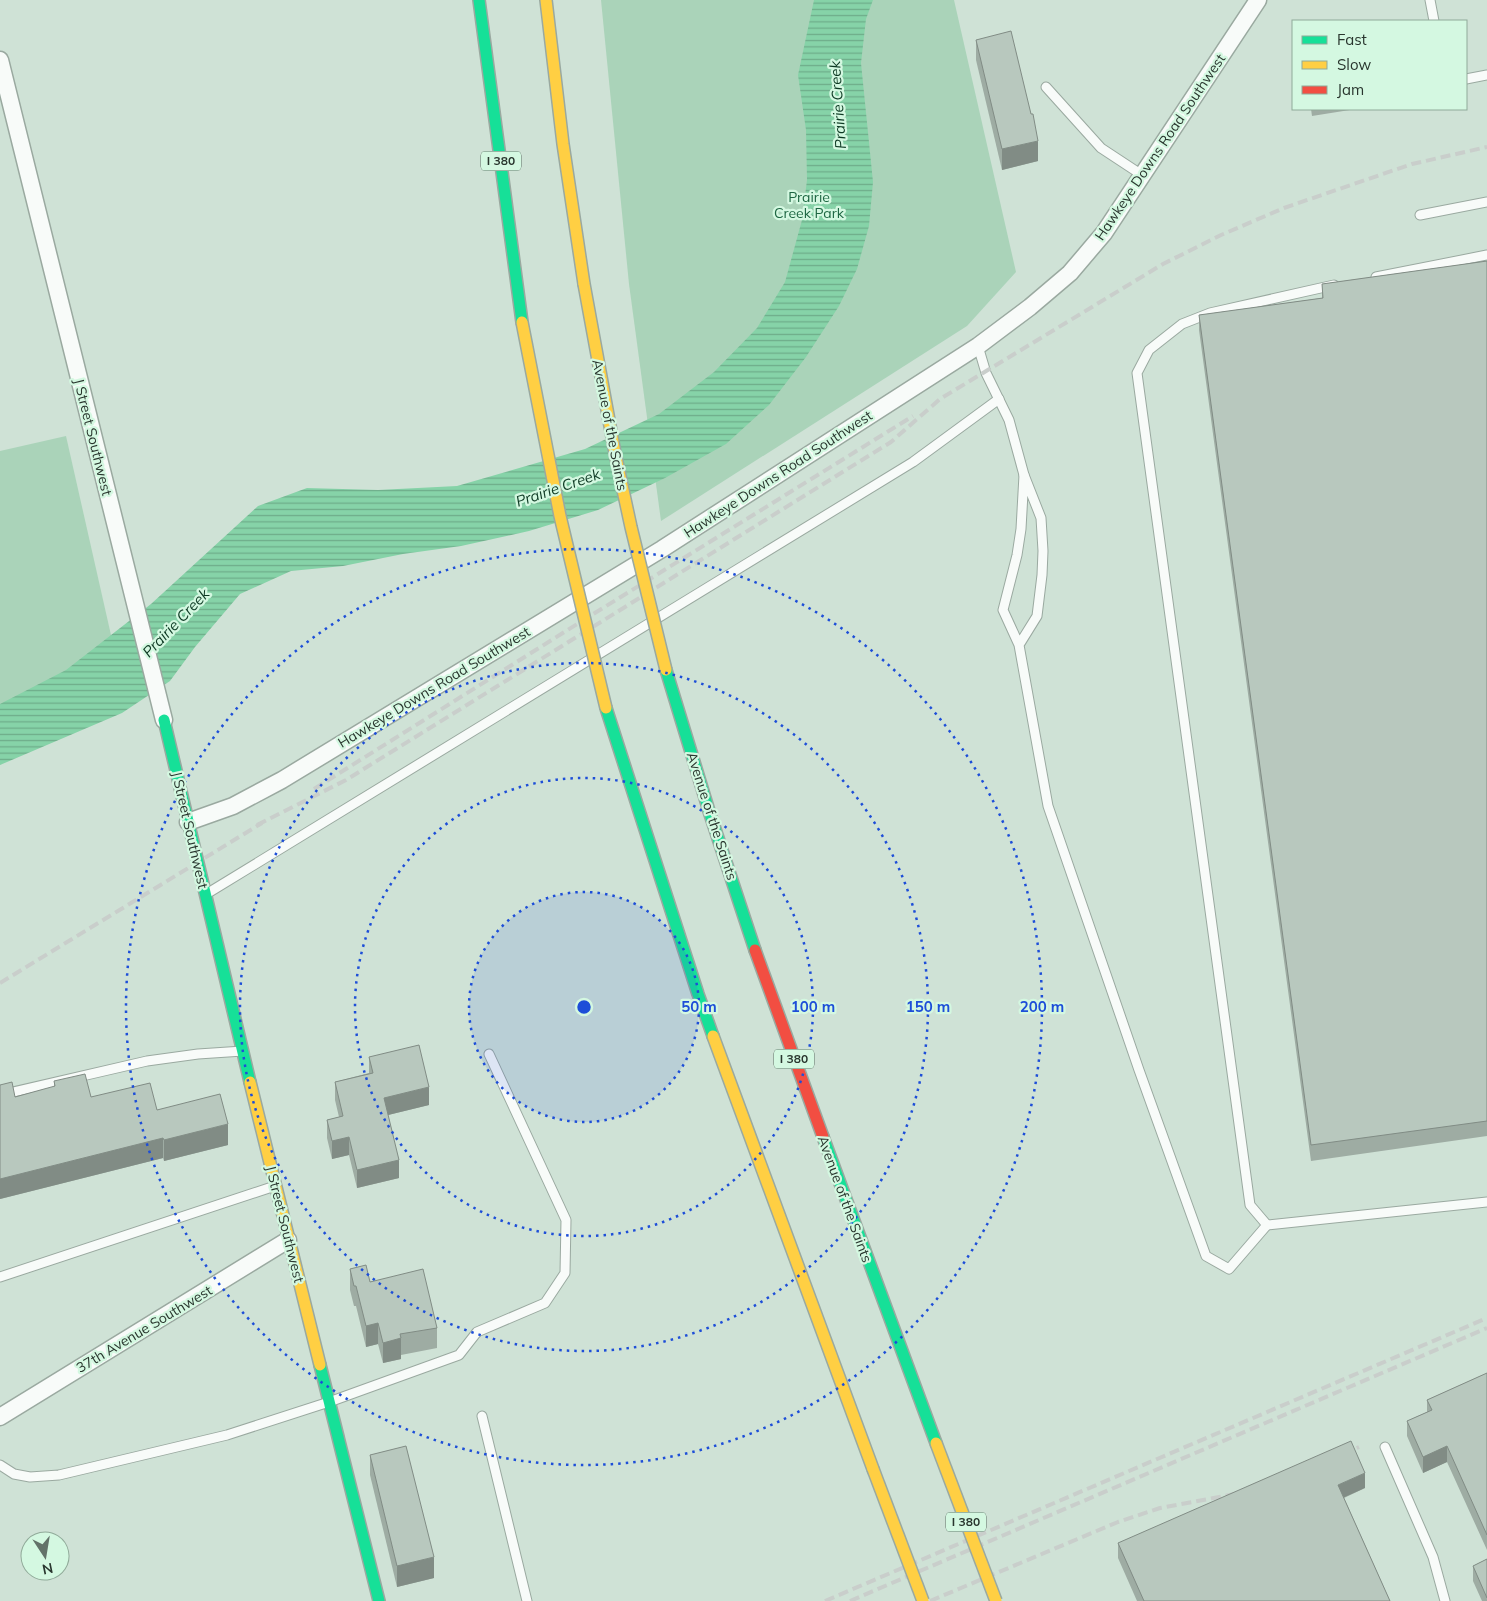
<svg xmlns="http://www.w3.org/2000/svg" width="1487" height="1601" font-family="Mulish,sans-serif">
<style>
.green{fill:#aad3b9}
.water{fill:url(#water-rules)}
.lines{fill:none;stroke-linecap:round;stroke-linejoin:round}
.lane-casing{stroke:#9aa9a0;stroke-width:11}
.street-casing{stroke:#9aa9a0;stroke-width:19}
.fast-casing{stroke:#9aa9a0;stroke-width:14}
.slow-casing{stroke:#9aa9a0;stroke-width:14}
.jam-casing{stroke:#9aa9a0;stroke-width:14}
.lane{stroke:#f8fbf9;stroke-width:9}
.street{stroke:#f8fbf9;stroke-width:16}
.fast{stroke:#16e098;stroke-width:11}
.slow{stroke:#ffcf43;stroke-width:11}
.jam{stroke:#f24e42;stroke-width:11}
.rail{stroke:#c9cecb;stroke-width:4;stroke-dasharray:10 5;stroke-linecap:butt}
.slow-bridge-casing{stroke:#9aa9a0;stroke-width:14;stroke-linecap:butt}
.slow-bridge{stroke:#ffcf43;stroke-width:11}
.wall{fill:#9eaca3}
.shaded-wall{fill:#818c85}
.building{fill:#b8c8be;stroke:#818c85}
.ring{fill:none;stroke:#1d4ed8;stroke-width:2.5;stroke-dasharray:2.5 5}
.labels{text-anchor:middle;stroke-width:4.5;stroke-linejoin:round;paint-order:stroke}
.shield{fill:#d4f8e1;stroke:#5c7064;stroke-width:1}
.shield-label{font-size:12px;font-weight:bold;fill:#29362e}
.street-label{font-size:14px;fill:#29362e;stroke:#d4f8e1}
.park-label{font-size:14px;fill:#1d6642;stroke:#d4f8e1}
.water-label{font-size:15px;font-style:italic;fill:#0e3a24;stroke:#d4f8e1}
.centre{fill:#1d4ed8;stroke:#d4f8e1;stroke-width:2.5}
.ring-label{font-size:15px;text-anchor:middle;font-weight:bold;fill:#1d4ed8;stroke:#d4f8e1;stroke-width:4.5;stroke-linejoin:round;paint-order:stroke}
</style>
<defs>
<pattern id="water-rules" width="6" height="5" patternUnits="userSpaceOnUse" patternTransform="scale(1.25)"><rect width="6" height="5" fill="#86d3a8"/><path d="M0 2.5h6" fill="none" stroke="#6eac89"/></pattern>
</defs>
<rect width="100%" height="100%" fill="#cfe2d6"/>
<g class="green">
<path d="M601 0H954L1016 272 967 326 661 521 629 284Z"/>
<path d="M66 436 125 697 0 763V451Z"/>
</g>
<path class="water" d="M814 0H873L866 19 861 63 873 182 869 226 857 269 839 306 806 357 769 405 726 444 665 478 598 510 529 531 461 546 403 554 343 566 291 571 240 594 195 647 170 681 122 713 0 765V704L66 670 151 604 258 506 307 488 378 490 457 486 585 449 659 414 714 372 757 328 785 282 802 220 807 180 806 130 798 75Z"/>
<g class="lines">
<defs>
<g id="lane">
<path d="M1430 0 1434 21"/>
<path d="M1466 79 1487 75"/>
<path d="M1046 87 1101 148 1142 175"/>
<path d="M1420 215 1487 202"/>
<path d="M1376 277 1487 255"/>
<path d="M1334 285 1210 313 1182 324 1149 350 1137 373 1250 1205 1267 1225 1487 1202"/>
<path d="M978 346 986 373 1009 420 1024 475"/>
<path d="M1019 645 1037 616 1042 575 1043 551 1041 518 1024 475 1021 529 1017 555 1003 610 1019 645 1048 806 1139 1070 1206 1256 1229 1269 1267 1225"/>
<path d="M208 893 913 462 999 399"/>
<path d="M0 1095 147 1061 198 1054 243 1051"/>
<path d="M0 1277 275 1186"/>
<path d="M482 1416 527 1601"/>
<path d="M1385 1447 1433 1557 1445 1601"/>
<path d="M0 1465 14 1474 30 1477 59 1475 227 1435 329 1402 459 1355 477 1332 545 1303 565 1273 566 1220 489 1054"/>
</g>
<g id="street">
<path d="M0 60 164 720"/>
<path d="M188 822 233 806 282 780 662 549 978 346 1030 307 1070 273 1104 233 1258 0"/>
<path d="M0 1417 288 1240"/>
</g>
<g id="fast">
<path d="M479 0 522 322"/>
<path d="M666 670 709 811 755 950"/>
<path d="M606 708 698 994 713 1036"/>
<path d="M164 720 250 1082"/>
<path d="M823 1137 936 1443"/>
<path d="M320 1365 379 1601"/>
</g>
<g id="slow">
<path d="M546 0 563 144 584 284"/>
<path d="M713 1036 873 1469"/>
<path d="M250 1082 320 1365"/>
</g>
<path id="jam" d="M755 950 823 1137"/>
</defs>
<use href="#lane" class="lane-casing"/>
<use href="#street" class="street-casing"/>
<use href="#fast" class="fast-casing"/>
<use href="#slow" class="slow-casing"/>
<use href="#jam" class="jam-casing"/>
<use href="#lane" class="lane"/>
<use href="#street" class="street"/>
<use href="#fast" class="fast"/>
<use href="#slow" class="slow"/>
<use href="#jam" class="jam"/>
<g class="rail">
<path d="M314 789 582 621 913 416"/>
<path d="M257 825 346 780 891 442 940 399 1163 264 1221 235 1284 208 1412 164 1487 147"/>
<path d="M0 983 262 823"/>
<path d="M1343 1454 1359 1447"/>
<path d="M825 1601 1487 1318"/>
<path d="M850 1601 1487 1328"/>
<path d="M930 1601 1118 1522 1160 1508 1235 1494"/>
</g>
<defs>
<g id="slow-bridge">
<path d="M584 284 615 453 631 527 666 670"/>
<path d="M522 322 560 516 606 708"/>
<path d="M936 1443 996 1601"/>
<path d="M873 1469 923 1601"/>
</g>
</defs>
<use href="#slow-bridge" class="slow-bridge-casing"/>
<use href="#slow-bridge" class="slow-bridge"/>
</g>
<g class="wall">
<path d="M976 40 1031 114 1038 161 1002 170 976 60Z"/>
<path d="M1311 109H1356L1312 116Z"/>
<path d="M1487 261V1136L1311 1161 1199 330V315L1322 298V284Z"/>
<path d="M369 1057 429 1105 388 1115 399 1178 357 1188 349 1155 332 1159 327 1138V1120L339 1117 335 1100V1082L369 1073Z"/>
<path d="M54 1081 91 1097 157 1110 228 1145 164 1161 163 1158 0 1199V1085L15 1097 54 1087Z"/>
<path d="M350 1269 437 1328V1348L401 1355V1359L383 1363 378 1344 366 1347 356 1306H354L350 1290Z"/>
<path d="M1487 1373V1550L1447 1462 1423 1473 1407 1436V1421L1427 1412V1400Z"/>
<path d="M370 1455 434 1578 397 1587 370 1475Z"/>
<path d="M1365 1488 1344 1498 1390 1601H1137L1118 1558V1543Z"/>
<path d="M1487 1559V1601H1482L1473 1581V1566Z"/>
</g>
<g class="shaded-wall">
<path d="M1038 141V161L1002 170V149Z"/>
<path d="M429 1087V1105L384 1116V1098Z"/>
<path d="M228 1124V1145L164 1161V1140Z"/>
<path d="M349 1137V1155L332 1159V1141Z"/>
<path d="M163 1138V1158L0 1199V1179Z"/>
<path d="M399 1160V1178L357 1188V1170Z"/>
<path d="M378 1323V1344L366 1347V1326Z"/>
<path d="M401 1338V1359L383 1363V1343Z"/>
<path d="M1447 1446V1462L1423 1473V1457Z"/>
<path d="M1365 1473V1488L1338 1500V1485Z"/>
<path d="M434 1557V1578L397 1587V1566Z"/>
</g>
<g class="building">
<path d="M1011 31 1031 114H1033L1038 141 1002 149 976 40Z"/>
<path d="M1487 261V1121L1311 1145 1199 315 1323 298 1322 284Z"/>
<path d="M419 1045 429 1087 384 1098 399 1160 357 1170 349 1137 332 1141 327 1120 343 1116 335 1082 373 1073 369 1057Z"/>
<path d="M85 1074 91 1097 150 1083 157 1110 220 1094 228 1124 164 1140 163 1138 0 1179V1085L12 1082 15 1097 55 1086 54 1081Z"/>
<path d="M366 1265 370 1282 423 1269 437 1328 400 1334 401 1338 383 1343 378 1323 366 1326 356 1286H354L350 1269Z"/>
<path d="M1487 1373V1535L1447 1446 1423 1457 1407 1421 1432 1410 1427 1400Z"/>
<path d="M1351 1441 1365 1473 1338 1485 1390 1601H1144L1118 1543Z"/>
<path d="M406 1446 434 1557 397 1566 370 1455Z"/>
<path d="M1487 1559V1598L1473 1566Z"/>
</g>
<circle cx="584" cy="1007" r="115" fill="#1d4ed8" fill-opacity=".12"/>
<g class="ring">
<circle cx="584" cy="1007" r="115"/>
<circle cx="584" cy="1007" r="229"/>
<circle cx="584" cy="1007" r="344"/>
<circle cx="584" cy="1007" r="458"/>
</g>
<g class="labels">
<g class="shield">
<rect x="481" y="151.5" width="40" height="19" rx="4"/>
<rect x="774" y="1049.5" width="40" height="19" rx="4"/>
<rect x="946" y="1512.5" width="40" height="19" rx="4"/>
</g>
<g class="shield-label">
<text x="501" y="165">I 380</text>
<text x="794" y="1063">I 380</text>
<text x="966" y="1526">I 380</text>
</g>
<g class="street-label">
<text transform="translate(1160 147) rotate(-56)" y="5">Hawkeye Downs Road Southwest</text>
<text transform="translate(610 425) rotate(79)" y="5">Avenue of the Saints</text>
<text transform="translate(93 437) rotate(76)" y="5">J Street Southwest</text>
<text transform="translate(778 474) rotate(-33)" y="5">Hawkeye Downs Road Southwest</text>
<text transform="translate(434 687) rotate(-31)" y="5">Hawkeye Downs Road Southwest</text>
<text transform="translate(712 816) rotate(72)" y="5">Avenue of the Saints</text>
<text transform="translate(190 830) rotate(77)" y="5">J Street Southwest</text>
<text transform="translate(845 1199) rotate(70)" y="5">Avenue of the Saints</text>
<text transform="translate(285 1224) rotate(76)" y="5">J Street Southwest</text>
<text transform="translate(144 1329) rotate(-31)" y="5">37th Avenue Southwest</text>
</g>
<g class="park-label">
<text x="809" y="202">Prairie<tspan x="809" dy="16">Creek Park</tspan></text>
</g>
<g class="water-label">
<text transform="translate(838 105) rotate(-94)" y="5">Prairie Creek</text>
<text transform="translate(558 488) rotate(-19)" y="5">Prairie Creek</text>
<text transform="translate(176 623) rotate(-46)" y="5">Prairie Creek</text>
</g>
</g>
<circle cx="584" cy="1007" r="8" class="centre"/>
<g class="ring-label">
<text x="699" y="1012">50 m</text>
<text x="813" y="1012">100 m</text>
<text x="928" y="1012">150 m</text>
<text x="1042" y="1012">200 m</text>
</g>
<rect x="1292" y="20" width="175" height="90" fill="#d4f8e1" stroke="#90aa99"/>
<rect x="1302" y="36" width="25" height="8" fill="#16e098" stroke="#90aa99"/>
<text x="1337" y="45" font-size="15" fill="#29362e">Fast</text>
<rect x="1302" y="61" width="25" height="8" fill="#ffcf43" stroke="#90aa99"/>
<text x="1337" y="70" font-size="15" fill="#29362e">Slow</text>
<rect x="1302" y="86" width="25" height="8" fill="#f24e42" stroke="#90aa99"/>
<text x="1337" y="95" font-size="15" fill="#29362e">Jam</text>
<g transform="translate(45 1556) rotate(168)"><circle r="24" fill="#d4f8e1" stroke="#90aa99"/>
<path d="M0-4L9 19L0 12L-9 19Z" fill="#637269"/>
<text y="-8" font-size="14" font-weight="bold" text-anchor="middle" fill="#29362e">N</text>
</g>
</svg>
